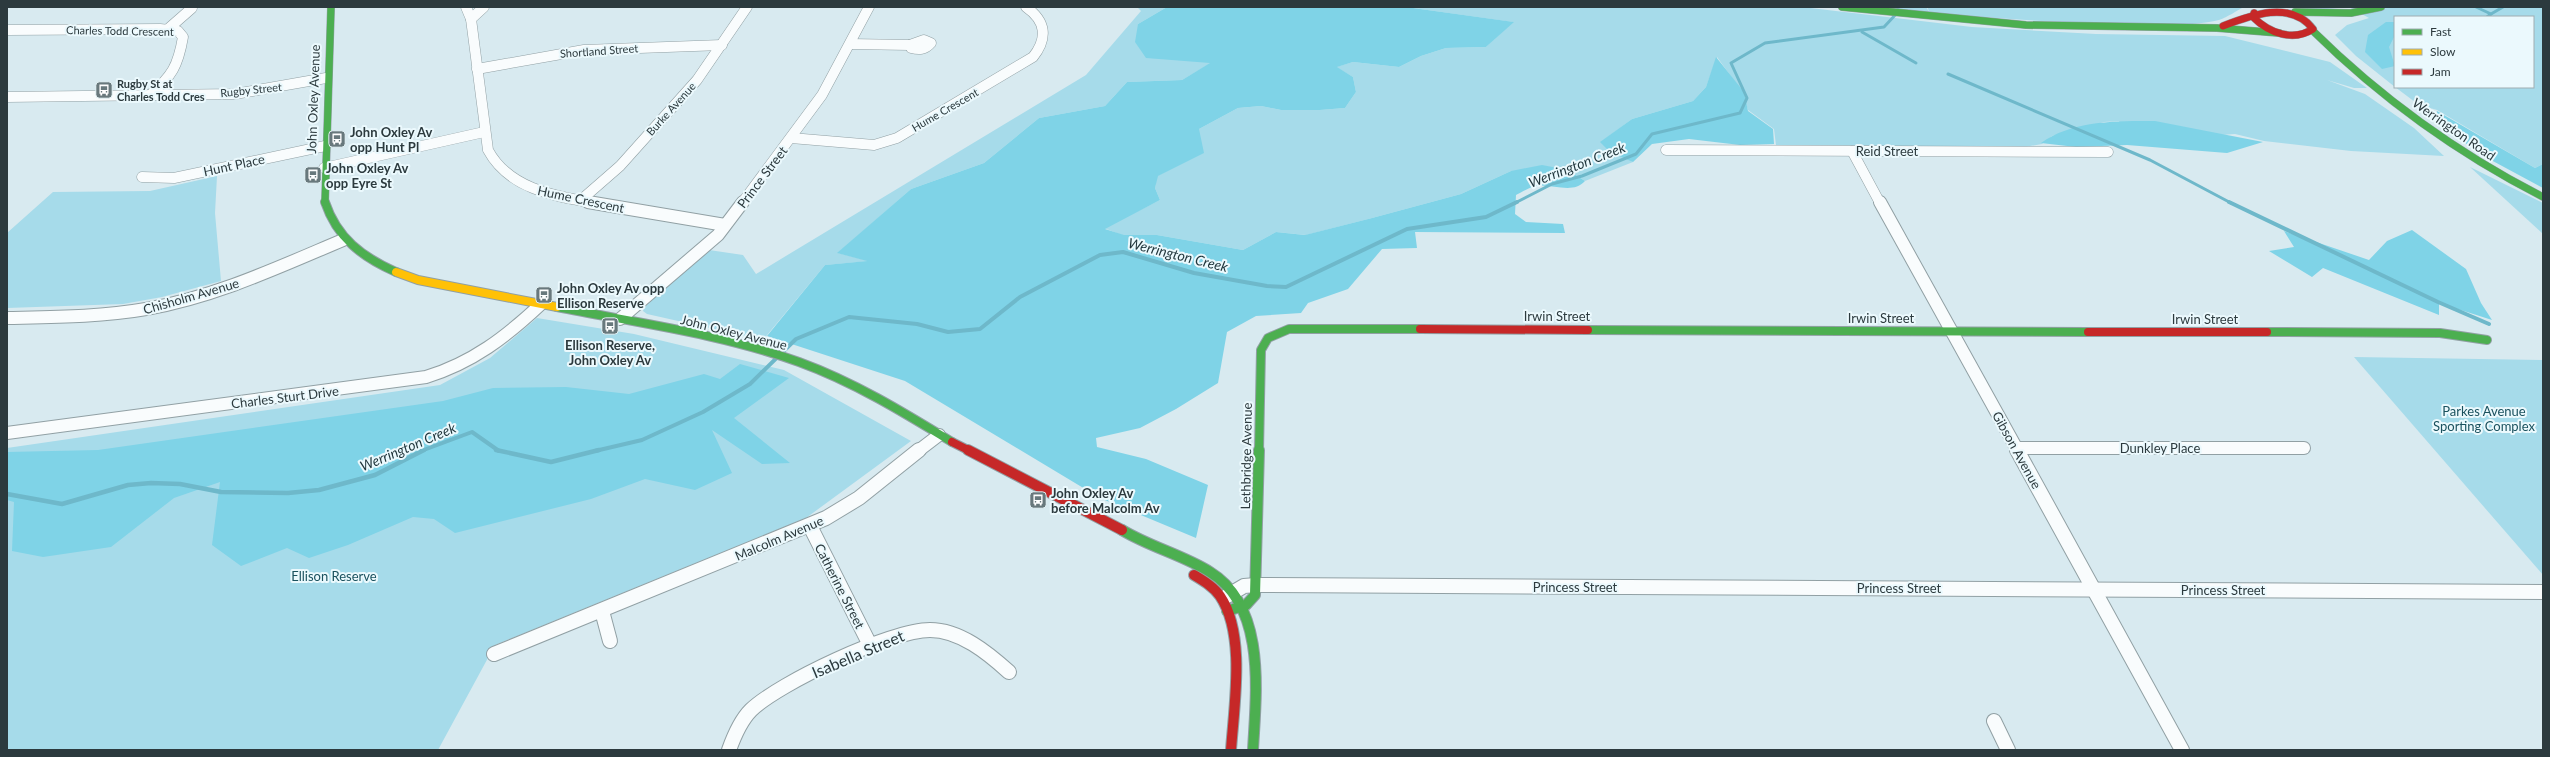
<svg xmlns="http://www.w3.org/2000/svg" width="2550" height="757" font-family="Lato,sans-serif">
<style>
.green{fill:#a6dbea}
.forest{fill:#7fd3e7}
.lines{fill:none;stroke-linecap:round;stroke-linejoin:round}
.stream-far2{stroke:#6eb8ca;stroke-width:3}
.stream-far1{stroke:#6eb8ca;stroke-width:4}
.stream{stroke:#6eb8ca;stroke-width:4.5}
.street-far2-casing{stroke:#91a0a4;stroke-width:11}
.street-far1-casing{stroke:#91a0a4;stroke-width:14}
.street-casing{stroke:#91a0a4;stroke-width:16}
.fast-far2-casing{stroke:#91a0a4;stroke-width:8}
.fast-far1-casing{stroke:#91a0a4;stroke-width:10}
.fast-casing{stroke:#91a0a4;stroke-width:12}
.slow-casing{stroke:#91a0a4;stroke-width:10}
.jam-far2-casing{stroke:#91a0a4;stroke-width:8}
.jam-far1-casing{stroke:#91a0a4;stroke-width:10}
.jam-casing{stroke:#91a0a4;stroke-width:12}
.street-far2{stroke:#f9fcfd;stroke-width:10}
.street-far1{stroke:#f9fcfd;stroke-width:12}
.street{stroke:#f9fcfd;stroke-width:14}
.fast-far2{stroke:#4caf50;stroke-width:7}
.fast-far1{stroke:#4caf50;stroke-width:8}
.fast{stroke:#4caf50;stroke-width:10}
.slow{stroke:#ffc107;stroke-width:8}
.jam-far2{stroke:#c62828;stroke-width:7}
.jam-far1{stroke:#c62828;stroke-width:8}
.jam{stroke:#c62828;stroke-width:10}
.labels{text-anchor:middle;stroke-width:4;stroke-linejoin:round;paint-order:stroke}
.far-street-label{font-size:11px;fill:#2c3a3e;stroke:#ebf9fd}
.far-poi-label{font-size:11px;font-weight:bold;fill:#2c3a3e;stroke:#ebf9fd;text-anchor:start}
.street-label{font-size:13px;fill:#2c3a3e;stroke:#ebf9fd}
.poi-label{font-size:13px;font-weight:bold;fill:#2c3a3e;stroke:#ebf9fd;text-anchor:start}
.park-label{font-size:13px;fill:#1a515e;stroke:#ebf9fd}
.water-label{font-size:14px;font-style:italic;fill:#1e343a;stroke:#ebf9fd}
.near-street-label{font-size:16px;fill:#2c3a3e;stroke:#ebf9fd}
</style>
<rect width="100%" height="100%" fill="#d8eaf0"/>
<g class="green">
<path d="M1137 7H1167L1138 24 1211 63 1182 80 1127 82 1105 106 1039 118 984 163 911 189 838 253 869 261 825 265 763 340 647 314 643 311 644 307 709 250 743 255 756 274 1086 75 1141 11Z"/>
<path d="M1406 7H1802L1972 27 2096 34 2225 36 2330 62 2367 88H2354L2327 80 2365 94 2414 128 2444 156 2351 151 2264 141 2235 134 2207 136 2124 134 2119 121 2104 122 2052 136 2042 144 2024 147 1776 145 1774 129 1748 110 1741 90 1717 57 1706 87 1693 101 1632 119 1601 142 1633 162 1585 181 1568 170 1511 171 1461 194 1372 218 1306 235 1276 232 1243 250 1157 235 1124 236 1104 228 1160 200 1155 188 1157 176 1174 167 1199 129 1238 108 1261 106 1281 110H1320L1345 108 1356 92 1353 77 1336 67 1353 62 1399 67 1421 56 1446 48 1486 47 1513 22Z"/>
<path d="M1865 7H1926L1930 13 1927 7H2244C2236 11 2228 17 2219 20 2191 27 2158 24 2128 24 2040 23 1953 15 1865 7Z"/>
<path d="M2292 7H2543V164L2535 168 2437 110 2419 105 2395 87H2533V17H2395V87L2356 56 2335 35 2347 25 2369 18 2349 7 2316 10Z"/>
<path d="M2470 167 2543 203V234Z"/>
<path d="M217 176 215 213 221 281 162 297 123 304 7 308V233L53 192 150 191Z"/>
<path d="M537 318 634 334 784 370 911 441 806 518 495 645 438 750H7V448L440 385 490 358Z"/>
<path d="M2354 357 2543 360V575Z"/>
</g>
<g class="forest">
<path d="M1167 7H1406L1514 22 1486 47 1446 48 1421 56 1399 67 1353 62 1337 67 1353 77 1356 92 1345 108 1320 110H1281L1261 106 1238 108 1199 129 1204 153 1158 176 1155 188 1160 200 1105 229 1124 235H1157L1243 250 1276 232 1305 235 1372 218 1461 194 1511 171 1542 165 1568 170 1585 181C1573 195 1551 183 1536 186 1530 187 1522 192 1516 195L1515 214 1526 222 1563 224 1565 233 1415 232 1417 248 1382 249 1348 289 1308 303 1301 313 1256 316 1227 332 1218 383 1176 409 1140 428 1096 438 1097 447 1146 459 1208 485 1196 538 1100 498 905 381 767 336 825 265 867 261 837 253 911 189 984 163 1039 118 1105 106 1127 82 1182 80 1210 63 1146 58 1135 42 1138 24Z"/>
<path d="M2386 22H2395V35L2389 47 2395 66 2382 69 2365 52 2368 35Z"/>
<path d="M1716 57 1744 92 1748 111 1773 129 1774 144 1740 145 1689 139 1652 144 1633 162 1610 152 1600 142 1632 119 1693 101 1706 87Z"/>
<path d="M2437 111 2535 168 2543 164V188L2478 153 2435 119Z"/>
<path d="M2155 121 2263 142 2227 153 2127 145 2076 147 2041 143C2073 120 2118 121 2155 121Z"/>
<path d="M2412 230 2466 269 2481 303 2492 320 2439 303V315L2323 268 2312 277 2269 251 2294 247 2284 231 2369 260 2387 241Z"/>
<path d="M740 364 789 378 734 418 790 463 762 464 712 430 732 473 695 490 645 479 591 499 455 533 434 519 413 517 348 545 309 558 287 548 241 566 212 545 220 482 174 498 111 547 43 557 12 551 14 502 7 500V452L98 450 443 401 493 388 566 387 629 394 704 374 720 379Z"/>
</g>
<g class="lines">
<g class="stream-far2">
<path d="M2476 7 2491 14 2487 17"/>
<path d="M2491 14 2503 7"/>
<path d="M1862 32 1916 63"/>
<path d="M1948 74 2150 160 2231 203"/>
<path d="M1515 203 1552 184 1582 176 1636 154 1652 134 1740 113 1747 98 1731 63 1765 43 1884 27 1898 12V7"/>
</g>
<g class="stream-far1">
<path d="M2229 202 2438 302 2489 324"/>
<path d="M421 451 472 432 499 451"/>
<path d="M595 451 642 440 703 412 750 384 796 339 849 317 917 324 948 332 980 329 1020 297 1100 255 1123 252 1194 273 1267 286 1286 287 1407 229 1486 217 1517 202"/>
</g>
<g class="stream">
<path d="M496 450 551 462 599 450"/>
<path d="M7 494 62 504 128 485 151 483 180 484 221 492 288 493 319 490 375 475 424 450"/>
</g>
<defs>
<g id="street-far2">
<path d="M466 7 471 19"/>
<path d="M484 7 471 19 488 150C509 189 554 196 594 203"/>
<path d="M168 29 192 8"/>
<path d="M7 30 160 29 178 31 183 37C178 66 172 76 150 95"/>
<path d="M924 40 931 43C925 50 919 50 911 48L910 45Z"/>
<path d="M850 44 910 45"/>
<path d="M477 69 584 50 722 45"/>
<path d="M7 97 235 94 326 78"/>
<path d="M791 138 874 145 897 138 1033 57C1048 38 1046 21 1026 7"/>
<path d="M1666 150 2108 152"/>
<path d="M1852 151 1880 203"/>
<path d="M324 168 484 132"/>
<path d="M142 177 174 178 325 146"/>
<path d="M581 200 620 166 697 80 747 7"/>
<path d="M742 203 822 95 869 7"/>
</g>
<g id="street-far1">
<path d="M588 202 725 225"/>
<path d="M1880 202 2018 451"/>
<path d="M7 318C53 317 100 317 146 309 215 297 279 267 343 240"/>
<path d="M620 319 718 235 743 202"/>
<path d="M7 433 426 377C472 363 506 337 541 304"/>
<path d="M2016 448H2304"/>
<path d="M918 451 939 435"/>
</g>
<g id="street">
<path d="M2017 450 2182 750"/>
<path d="M810 526 871 647"/>
<path d="M1227 596 1244 586 1256 585 2543 592"/>
<path d="M602 611 610 641"/>
<path d="M494 654 826 518 859 498 919 450"/>
<path d="M1994 721 2008 750"/>
<path d="M729 750C734 736 740 721 751 710 779 683 891 630 930 630 960 630 988 653 1009 672"/>
</g>
<g id="fast-far2">
<path d="M1842 7 2026 25 2217 28 2279 33"/>
<path d="M2295 12 2351 13 2381 7"/>
<path d="M2313 31C2382 99 2457 153 2543 197"/>
<path d="M325 203 331 7"/>
</g>
<g id="fast-far1">
<path d="M325 202C337 238 362 257 396 272"/>
<path d="M557 307C638 323 722 334 799 362 854 382 903 412 952 442"/>
<path d="M1588 330 2088 332"/>
<path d="M2267 332 2440 333 2487 340"/>
<path d="M1259 451 1261 350 1268 338 1289 329H1420"/>
</g>
<g id="fast">
<path d="M1122 530C1150 547 1183 555 1210 572 1267 607 1256 693 1253 750"/>
<path d="M1227 611 1246 605 1255 595 1259 450"/>
</g>
<path id="slow" d="M396 272 418 280 557 307"/>
<path id="jam-far2" d="M2223 26C2251 15 2291 0 2313 29 2293 42 2269 33 2253 17L2254 13"/>
<g id="jam-far1">
<path d="M1420 329 1588 330"/>
<path d="M2088 332H2267"/>
<path d="M952 442 970 451"/>
</g>
<g id="jam">
<path d="M968 450 1122 530"/>
<path d="M1194 575C1204 581 1214 587 1220 596 1246 634 1234 706 1231 750"/>
</g>
</defs>
<use href="#street-far2" class="street-far2-casing"/>
<use href="#street-far1" class="street-far1-casing"/>
<use href="#street" class="street-casing"/>
<use href="#fast-far2" class="fast-far2-casing"/>
<use href="#fast-far1" class="fast-far1-casing"/>
<use href="#fast" class="fast-casing"/>
<use href="#slow" class="slow-casing"/>
<use href="#jam-far2" class="jam-far2-casing"/>
<use href="#jam-far1" class="jam-far1-casing"/>
<use href="#jam" class="jam-casing"/>
<use href="#street-far2" class="street-far2"/>
<use href="#street-far1" class="street-far1"/>
<use href="#street" class="street"/>
<use href="#fast-far2" class="fast-far2"/>
<use href="#fast-far1" class="fast-far1"/>
<use href="#fast" class="fast"/>
<use href="#slow" class="slow"/>
<use href="#jam-far2" class="jam-far2"/>
<use href="#jam-far1" class="jam-far1"/>
<use href="#jam" class="jam"/>
</g>
<defs>
<symbol id="bus-square" viewBox="-11 -11 22 22"><rect x="-9" y="-9" width="18" height="18" rx="4" fill="#68787c" stroke="#ebf9fd"/><path d="M-5-6H5V4H4V6H2V4H-2V6H-4V4H-5ZM-3.5-4V0h7V-4ZM-3.5 1.2v1.5H-2V1.2ZM2 1.2v1.5H3.5V1.2Z" fill="#fff"/></symbol>
</defs>
<g fill-rule="evenodd">
<use href="#bus-square" x="94" y="80" width="20" height="20"/>
<use href="#bus-square" x="327" y="129" width="20" height="20"/>
<use href="#bus-square" x="303" y="165" width="20" height="20"/>
<use href="#bus-square" x="534" y="285" width="20" height="20"/>
<use href="#bus-square" x="600" y="316" width="20" height="20"/>
<use href="#bus-square" x="1028" y="490" width="20" height="20"/>
</g>
<g class="labels">
<g class="far-street-label">
<text transform="translate(120 31) rotate(1)" y="4">Charles Todd Crescent</text>
<text transform="translate(599 51) rotate(-4)" y="4">Shortland Street</text>
<text transform="translate(251 90) rotate(-6)" y="4">Rugby Street</text>
<text transform="translate(671 109) rotate(-48)" y="4">Burke Avenue</text>
<text transform="translate(945 110) rotate(-30)" y="4">Hume Crescent</text>
</g>
<g class="far-poi-label">
<text x="117" y="88">Rugby St at<tspan x="117" dy="13">Charles Todd Cres</tspan></text>
</g>
<g class="street-label">
<text transform="translate(313 99) rotate(-88)" y="5">John Oxley Avenue</text>
<text transform="translate(2454 129) rotate(35)" y="5">Werrington Road</text>
<text x="1887" y="156">Reid Street</text>
<text transform="translate(234 165) rotate(-12)" y="5">Hunt Place</text>
<text transform="translate(762 177) rotate(-53)" y="5">Prince Street</text>
<text transform="translate(581 199) rotate(12)" y="5">Hume Crescent</text>
<text transform="translate(191 296) rotate(-16)" y="5">Chisholm Avenue</text>
<text x="1557" y="321">Irwin Street</text>
<text x="1881" y="323">Irwin Street</text>
<text x="2205" y="324">Irwin Street</text>
<text transform="translate(734 332) rotate(14)" y="5">John Oxley Avenue</text>
<text transform="translate(285 397) rotate(-7)" y="5">Charles Sturt Drive</text>
<text x="2160" y="453">Dunkley Place</text>
<text transform="translate(2017 450) rotate(61)" y="5">Gibson Avenue</text>
<text transform="translate(1246 456) rotate(-89)" y="5">Lethbridge Avenue</text>
<text transform="translate(779 538) rotate(-23)" y="5">Malcolm Avenue</text>
<text transform="translate(840 586) rotate(63)" y="5">Catherine Street</text>
<text x="1575" y="592">Princess Street</text>
<text x="1899" y="593">Princess Street</text>
<text x="2223" y="595">Princess Street</text>
</g>
<g class="poi-label">
<text x="350" y="137">John Oxley Av<tspan x="350" dy="15">opp Hunt Pl</tspan></text>
<text x="326" y="173">John Oxley Av<tspan x="326" dy="15">opp Eyre St</tspan></text>
<text x="557" y="293">John Oxley Av opp<tspan x="557" dy="15">Ellison Reserve</tspan></text>
<text x="610" y="350" text-anchor="middle">Ellison Reserve,<tspan x="610" dy="15">John Oxley Av</tspan></text>
<text x="1051" y="498">John Oxley Av<tspan x="1051" dy="15">before Malcolm Av</tspan></text>
</g>
<g class="park-label">
<text x="2484" y="416">Parkes Avenue<tspan x="2484" dy="15">Sporting Complex</tspan></text>
<text x="334" y="581">Ellison Reserve</text>
</g>
<g class="water-label">
<text transform="translate(1577 165) rotate(-21)" y="5">Werrington Creek</text>
<text transform="translate(1178 255) rotate(14)" y="5">Werrington Creek</text>
<text transform="translate(408 447) rotate(-23)" y="5">Werrington Creek</text>
</g>
<g class="near-street-label">
<text transform="translate(858 654) rotate(-23)" y="6">Isabella Street</text>
</g>
</g>
<rect width="2550" height="757" fill="none" stroke="#2c3a3e" stroke-width="16"/>
<rect x="2394" y="16" width="140" height="72" fill="#ebf9fd" stroke="#9fadb1"/>
<rect x="2402" y="29" width="20" height="6" fill="#4caf50" stroke="#9fadb1"/>
<text x="2430" y="36" font-size="12" fill="#2c3a3e">Fast</text>
<rect x="2402" y="49" width="20" height="6" fill="#ffc107" stroke="#9fadb1"/>
<text x="2430" y="56" font-size="12" fill="#2c3a3e">Slow</text>
<rect x="2402" y="69" width="20" height="6" fill="#c62828" stroke="#9fadb1"/>
<text x="2430" y="76" font-size="12" fill="#2c3a3e">Jam</text>
</svg>
